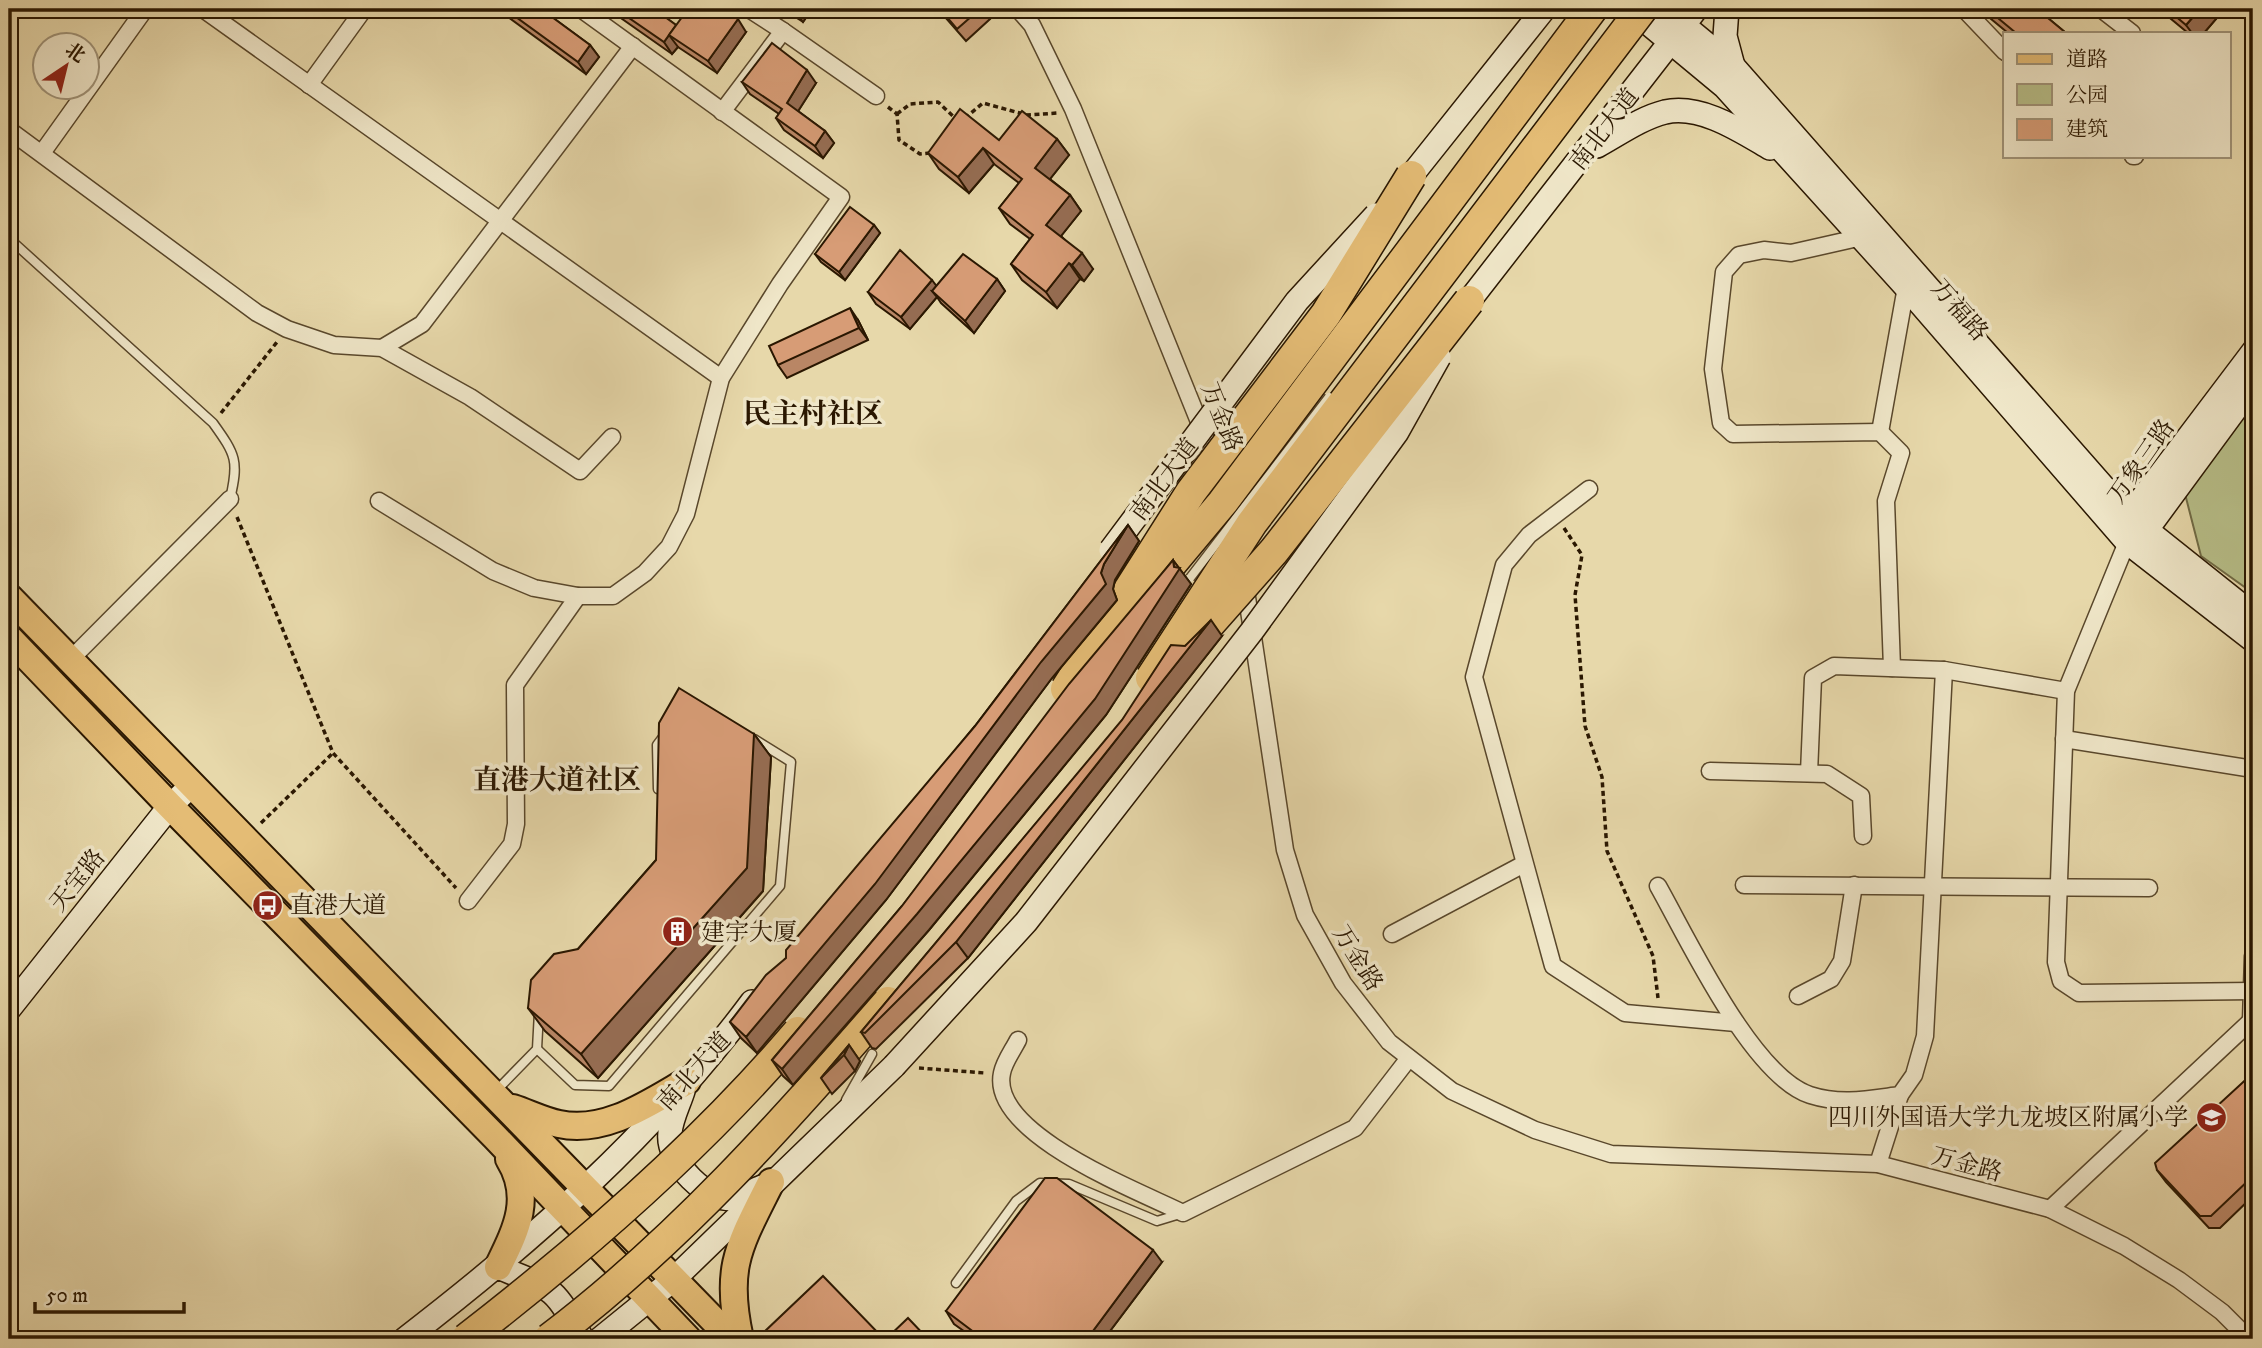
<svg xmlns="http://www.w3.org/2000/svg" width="2262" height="1348" font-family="'IM FELL DW Pica','Noto Serif SC',serif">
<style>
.green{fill:#b7be88;stroke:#706a44;stroke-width:2}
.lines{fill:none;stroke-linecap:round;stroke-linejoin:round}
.lane-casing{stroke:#59472b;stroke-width:11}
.street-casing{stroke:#59472b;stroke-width:19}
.secondary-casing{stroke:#2a1701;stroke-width:26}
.primary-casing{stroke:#2a1701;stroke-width:30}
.path{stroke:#2a1701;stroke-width:3.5;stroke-dasharray:5 3.5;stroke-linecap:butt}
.lane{stroke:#efe6c8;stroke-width:8}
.street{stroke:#efe6c8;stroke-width:16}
.secondary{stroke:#efe6c8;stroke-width:23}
.primary{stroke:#e4bc75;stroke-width:26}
.lane-bridge-casing{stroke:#59472b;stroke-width:11;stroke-linecap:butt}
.secondary-bridge-casing{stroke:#2a1701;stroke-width:26;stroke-linecap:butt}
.highway-bridge-casing{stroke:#2a1701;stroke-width:33;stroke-linecap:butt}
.lane-bridge{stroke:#efe6c8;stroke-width:8}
.secondary-bridge{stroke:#efe6c8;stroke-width:23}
.highway-bridge{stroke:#e4bc75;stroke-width:30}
.wall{fill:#b98665;stroke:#2a1701;stroke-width:2}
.shaded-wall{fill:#966d53;stroke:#2a1701;stroke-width:2}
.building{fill:#d79c76;stroke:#2a1701;stroke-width:2}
.labels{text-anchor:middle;stroke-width:7;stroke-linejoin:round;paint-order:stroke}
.street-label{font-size:24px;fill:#2a1701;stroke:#efe6c8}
.poi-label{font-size:24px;fill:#2a1701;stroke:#efe6c8;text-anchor:start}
.quarter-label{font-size:28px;font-weight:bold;fill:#2a1701;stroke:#efe6c8}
</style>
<rect width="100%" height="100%" fill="#e7d8aa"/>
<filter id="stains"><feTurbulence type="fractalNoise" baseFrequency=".00286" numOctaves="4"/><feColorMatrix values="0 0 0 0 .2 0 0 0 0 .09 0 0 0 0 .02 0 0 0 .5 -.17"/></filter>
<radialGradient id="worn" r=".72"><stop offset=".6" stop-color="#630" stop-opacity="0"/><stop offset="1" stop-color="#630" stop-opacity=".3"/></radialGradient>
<path class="green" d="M2253 399V593L2201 556 2184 490Z"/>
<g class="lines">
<defs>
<g id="lane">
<path d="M13 242 213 423C236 455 239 461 230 499"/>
<path d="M658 789 657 745 663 737"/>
<path d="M537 1049 575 1085 609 1086 780 886 791 762 754 739"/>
<path d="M496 1091 537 1049 539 1012"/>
<path d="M846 1100 872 1054"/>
<path d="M956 1283 1016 1201 1040 1183 1069 1184 1157 1221 1180 1214"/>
</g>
<g id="street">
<path d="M203 9 721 378"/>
<path d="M1018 9 1032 25 1073 109 1216 464"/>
<path d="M1964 9 2005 52"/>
<path d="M2101 9 2132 33"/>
<path d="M783 31 876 96"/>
<path d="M309 85 364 9"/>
<path d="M722 112 783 31 749 9"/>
<path d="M9 130 257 313 287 329 334 345 382 348 470 397 580 471 612 437"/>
<path d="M42 153 145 9"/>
<path d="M2133 156H2135"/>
<path d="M1862 237 1791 253 1764 250 1739 255 1724 272 1713 369 1721 423 1733 434 1880 432 1901 453 1886 501 1892 668"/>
<path d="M382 348 422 324 633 46"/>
<path d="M1880 432 1906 287"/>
<path d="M1589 489 1529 535 1504 565 1474 677 1553 966 1625 1013 1736 1023"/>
<path d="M379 501 493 571 534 588 578 596H613L645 573 669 547 686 514 721 378 780 284 841 197 581 9"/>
<path d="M2127 542 2066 691 2056 962 2061 981 2079 993 2253 991"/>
<path d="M1245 584 1285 850 1305 915 1343 983 1389 1042 1452 1091 1535 1130 1611 1154 1878 1164 2050 1209 2124 1246 2179 1280 2222 1312 2249 1339"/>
<path d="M69 661 230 499"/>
<path d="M2064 739 2253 769"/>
<path d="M1710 771 1827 774 1861 796 1863 836"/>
<path d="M1809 773 1813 678 1834 666 1944 670 2066 691"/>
<path d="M1744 885 2149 888"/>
<path d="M1658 886C1688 939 1752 1076 1810 1095 1841 1105 1869 1099 1900 1095L1914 1075 1925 1036 1944 670"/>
<path d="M468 901 512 844 516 824 515 685 578 596"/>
<path d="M1392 934 1524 864"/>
<path d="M1798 996 1831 979 1842 961 1854 885"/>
<path d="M2251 1021 2253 956"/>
<path d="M1018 1040C1013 1050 1004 1062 1002 1073 989 1134 1139 1191 1183 1213L1355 1128 1409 1058"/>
<path d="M1878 1164 1900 1095"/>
<path d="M2050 1209 2253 1019"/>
</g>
<g id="secondary">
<path d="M1631 9 1725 87 1906 287 2127 542 2253 640"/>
<path d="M1664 9 1733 66 2129 516 2253 615"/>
<path d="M1727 9 1725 36 1733 66"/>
<path d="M1597 146C1619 134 1641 118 1665 112 1701 104 1741 131 1770 148"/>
<path d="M1411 176 1544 9"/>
<path d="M1469 301 1696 9"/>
<path d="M2128 531 2129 516 2253 352"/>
<path d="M2133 539 2145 532 2253 385"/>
<path d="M9 1009 170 806 190 787"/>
<path d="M683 1091C679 1104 671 1119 670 1133 666 1161 708 1205 737 1198 745 1196 754 1190 762 1187"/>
<path d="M498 1267C548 1288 554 1284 580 1335V1339"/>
<path d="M405 1339C535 1239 654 1134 752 1002"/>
<path d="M600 1339 674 1279 894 1066"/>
</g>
<g id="primary">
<path d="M9 597 732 1339"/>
<path d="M9 638 170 806 495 1137 688 1339"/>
<path d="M513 1108C528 1113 544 1121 559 1124 605 1134 649 1103 687 1081"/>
<path d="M498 1267C516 1230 533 1198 509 1159"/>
<path d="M740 1339C724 1267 739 1246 771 1182"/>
</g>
</defs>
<use href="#lane" class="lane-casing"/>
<use href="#street" class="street-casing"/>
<use href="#secondary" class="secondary-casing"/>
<use href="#primary" class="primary-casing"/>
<g class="path">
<path d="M888 107 897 114 899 140 920 154 930 153"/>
<path d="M897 114 910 104 938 102 955 118"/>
<path d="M965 118 983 103 1027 115 1058 113"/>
<path d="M221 413 277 342"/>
<path d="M237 517 333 753 456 888"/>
<path d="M1564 528 1582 555 1575 595 1585 726 1602 777 1607 851 1653 956 1658 998"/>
<path d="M261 823 333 753"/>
<path d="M919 1068 985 1073"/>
</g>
<use href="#lane" class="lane"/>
<use href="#street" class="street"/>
<use href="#secondary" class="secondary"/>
<use href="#primary" class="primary"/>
<defs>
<path id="lane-bridge" d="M1190 578 1329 397"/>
<g id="secondary-bridge">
<path d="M1111 550 1297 301 1376 215"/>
<path d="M894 1066 1026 922 1252 631 1397 432 1439 357"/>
</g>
<g id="highway-bridge">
<path d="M1147 593 1223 502 1592 9"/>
<path d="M1190 646 1274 551 1469 301"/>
<path d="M1151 678 1252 523 1642 9"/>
<path d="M1066 689 1191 492 1326 314 1411 176"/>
<path d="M466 1339C585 1247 701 1146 798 1032"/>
<path d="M549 1339C676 1243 784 1122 888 1002"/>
</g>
</defs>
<use href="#lane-bridge" class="lane-bridge-casing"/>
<use href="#secondary-bridge" class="secondary-bridge-casing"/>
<use href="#highway-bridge" class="highway-bridge-casing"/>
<use href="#lane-bridge" class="lane-bridge"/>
<use href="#secondary-bridge" class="secondary-bridge"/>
<use href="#highway-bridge" class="highway-bridge"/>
</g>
<g class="wall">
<path d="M497 9H541L590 45 599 57 586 74Z"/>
<path d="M608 9H654L676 25 746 32 717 73 678 47 672 54Z"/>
<path d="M783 9H812L803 22Z"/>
<path d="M938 9H983L990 19 966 41Z"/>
<path d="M1979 9H2037L2066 33H2008Z"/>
<path d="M2159 9H2220L2222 12 2204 33H2188Z"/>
<path d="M742 82 816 83 798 111 825 131 834 143 823 158 784 130 776 118 779 114 750 94Z"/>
<path d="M1057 139 1069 155 1050 179 1070 195 1081 211 1061 236 1093 269 1084 281 1080 279 1057 308 1022 280 1011 264 1030 239 1010 224 999 208 1019 183 994 164 969 193 939 169 928 153 999 140Z"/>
<path d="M874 225 880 233 845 280 821 262 815 254Z"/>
<path d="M997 279 1005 291 974 333 941 303 937 297 910 329 876 304 868 292 937 286Z"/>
<path d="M858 320 868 340 787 378 778 365Z"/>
<path d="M1128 525 1139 541 1115 580 1113 589 1117 600 1052 678 886 900 757 1053 741 1038 730 1022 786 958 975 726Z"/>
<path d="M1173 560 1191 584 1106 715 929 930 793 1085 783 1076 772 1060 902 906Z"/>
<path d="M1222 636 968 958 876 1049 872 1048 861 1032 1185 646Z"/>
<path d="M754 734 771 757 763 891 598 1078 545 1031 528 1008 578 949 656 860Z"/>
<path d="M849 1045 860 1061 855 1071 832 1094 821 1078Z"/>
<path d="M2253 1073V1196L2220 1228H2209L2166 1182 2157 1170Z"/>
<path d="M1162 1262 1104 1339H975L954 1324 946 1311Z"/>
</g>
<g class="shaded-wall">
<path d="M793 9H812L803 22Z"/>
<path d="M2200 9H2220L2222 12 2204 33H2192L2186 25Z"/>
<path d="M738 19 746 32 717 73 708 61Z"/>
<path d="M676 25 669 35 678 47 672 54 664 42Z"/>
<path d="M590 45 599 57 586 74 578 62Z"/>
<path d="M807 70 816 83 795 116 787 103Z"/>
<path d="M825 131 834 143 823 158 815 146Z"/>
<path d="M1057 139 1069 155 1046 184 1035 168Z"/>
<path d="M983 148 994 164 969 193 958 177Z"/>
<path d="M1070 195 1081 211 1057 241 1046 225Z"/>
<path d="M874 225 880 233 845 280 839 272Z"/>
<path d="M1082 253 1093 269 1084 281 1072 265Z"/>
<path d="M1069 263 1080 279 1057 308 1046 292Z"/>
<path d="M997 279 1005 291 974 333 965 321Z"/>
<path d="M932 280 941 292 932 291 937 297 910 329 901 317Z"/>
<path d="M850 308 858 320 868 340 859 328Z"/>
<path d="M1128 525 1139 541 1115 580 1113 589 1117 600 1052 678 886 900 757 1053 746 1037 1101 573 1104 564Z"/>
<path d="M1173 560 1191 584 1106 715 929 930 793 1085 782 1069 1174 567Z"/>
<path d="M1211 620 1222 636 968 958 956 942Z"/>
<path d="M754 734 771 757 763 891 598 1078 581 1054Z"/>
<path d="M849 1045 860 1061 855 1071 844 1055Z"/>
<path d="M1153 1250 1162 1262 1104 1339H1087Z"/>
</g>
<g class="building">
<path d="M505 9H541L590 45 578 62Z"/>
<path d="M616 9H654L676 25 664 42Z"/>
<path d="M688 9H722L738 19 708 61 669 35Z"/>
<path d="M940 9H980L957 29Z"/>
<path d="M1987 9H2037L2066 33H2016Z"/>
<path d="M2167 9H2200L2186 25Z"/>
<path d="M772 43 807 70 787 103 825 131 815 146 776 118 782 109 742 82Z"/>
<path d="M960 109 999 140 1022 111 1057 139 1035 168 1070 195 1046 225 1082 253 1072 265 1069 263 1046 292 1011 264 1033 235 999 208 1022 179 983 148 958 177 928 153Z"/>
<path d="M850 207 874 225 839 272 815 254Z"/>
<path d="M900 250 932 280 901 317 868 292Z"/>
<path d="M963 254 997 279 965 321 932 291Z"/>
<path d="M850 308 859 328 778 365 769 346Z"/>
<path d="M1128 525 1104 564 1101 573 1106 584 1041 662 875 884 746 1037 730 1022 766 975 786 958V950L975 726Z"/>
<path d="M1173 560 1174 567 1180 568 1095 699 917 914 782 1069 772 1060 902 906 1069 684Z"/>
<path d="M1211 620 956 942 865 1033 861 1032 1122 720 1171 645 1185 646Z"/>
<path d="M679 688 754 734 747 868 581 1054 528 1008 531 980 554 954 578 949 656 860 659 723Z"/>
<path d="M849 1045 844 1055 821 1078Z"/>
<path d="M2253 1073V1176L2211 1216H2200L2157 1170 2155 1163Z"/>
<path d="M1045 1178H1057L1153 1250 1087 1339H983L946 1311Z"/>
<path d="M823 1276 884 1339H768L762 1334Z"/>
<path d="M908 1318 928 1339H886Z"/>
</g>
<defs>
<symbol id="bus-disc" viewBox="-11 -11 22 22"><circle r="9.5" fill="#8f2418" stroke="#efe6c8"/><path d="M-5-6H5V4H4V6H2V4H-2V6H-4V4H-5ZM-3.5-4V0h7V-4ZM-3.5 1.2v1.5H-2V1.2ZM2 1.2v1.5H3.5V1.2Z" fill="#fff"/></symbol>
<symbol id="building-disc" viewBox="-11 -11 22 22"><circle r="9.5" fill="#8f2418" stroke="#efe6c8"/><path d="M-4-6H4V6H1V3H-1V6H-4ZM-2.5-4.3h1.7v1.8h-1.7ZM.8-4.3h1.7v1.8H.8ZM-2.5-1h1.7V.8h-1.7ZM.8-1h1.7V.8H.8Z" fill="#fff"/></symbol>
<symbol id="school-disc" viewBox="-11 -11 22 22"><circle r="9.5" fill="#8f2418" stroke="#efe6c8"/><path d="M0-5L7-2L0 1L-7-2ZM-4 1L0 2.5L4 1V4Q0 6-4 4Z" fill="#fff"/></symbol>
</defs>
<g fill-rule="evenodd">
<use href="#bus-disc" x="250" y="888" width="35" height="35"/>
<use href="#building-disc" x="660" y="914" width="35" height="35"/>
<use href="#school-disc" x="2194" y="1100" width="35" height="35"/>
</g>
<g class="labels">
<g class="street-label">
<text transform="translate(1604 129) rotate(-52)" y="8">南北大道</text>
<text transform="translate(1960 310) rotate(49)" y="8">万福路</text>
<text transform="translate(1222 417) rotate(68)" y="8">万金路</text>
<text transform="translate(2141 461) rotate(-55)" y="8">万象三路</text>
<text transform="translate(1164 479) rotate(-53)" y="8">南北大道</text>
<text transform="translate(77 880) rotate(-51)" y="8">天宝路</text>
<text transform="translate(1358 958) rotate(58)" y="8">万金路</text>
<text transform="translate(694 1071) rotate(-48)" y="8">南北大道</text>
<text transform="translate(1967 1164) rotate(15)" y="8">万金路</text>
</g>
<g class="poi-label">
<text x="290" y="913">直港大道</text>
<text x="701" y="940">建宇大厦</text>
<text x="2188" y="1125" text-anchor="end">四川外国语大学九龙坡区附属小学</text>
</g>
<g class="quarter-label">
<text x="813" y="423">民主村社区</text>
<text x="557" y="789">直港大道社区</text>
</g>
</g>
<rect width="2262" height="1348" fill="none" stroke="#e7d8aa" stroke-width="35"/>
<rect x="10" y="10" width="2241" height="1327" fill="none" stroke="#2a1701" stroke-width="3.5"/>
<rect x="18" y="18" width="2227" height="1313" fill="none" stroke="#2a1701" stroke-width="2"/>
<rect x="2003" y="32" width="228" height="126" fill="#efe6c8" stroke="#a09378" stroke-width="2"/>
<rect x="2017" y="54" width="35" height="10" fill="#e4bc75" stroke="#a09378" stroke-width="2"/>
<text x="2066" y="66" font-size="21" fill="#2a1701">道路</text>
<rect x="2017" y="84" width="35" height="21" fill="#b7be88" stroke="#a09378" stroke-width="2"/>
<text x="2066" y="102" font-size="21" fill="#2a1701">公园</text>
<rect x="2017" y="119" width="35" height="21" fill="#d79c76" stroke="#a09378" stroke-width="2"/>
<text x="2066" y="136" font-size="21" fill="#2a1701">建筑</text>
<g transform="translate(66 66) rotate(35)"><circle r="33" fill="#efe6c8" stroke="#a09378" stroke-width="2"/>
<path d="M0-5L12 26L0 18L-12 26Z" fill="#8f2418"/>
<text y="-10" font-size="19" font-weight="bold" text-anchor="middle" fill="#2a1701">北</text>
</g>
<path d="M35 1302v10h149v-10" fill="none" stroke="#2a1701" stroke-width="3.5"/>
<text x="46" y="1302" font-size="21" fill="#2a1701" stroke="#efe6c8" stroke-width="5" paint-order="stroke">50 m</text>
<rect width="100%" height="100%" filter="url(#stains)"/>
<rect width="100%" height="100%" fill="url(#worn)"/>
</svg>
